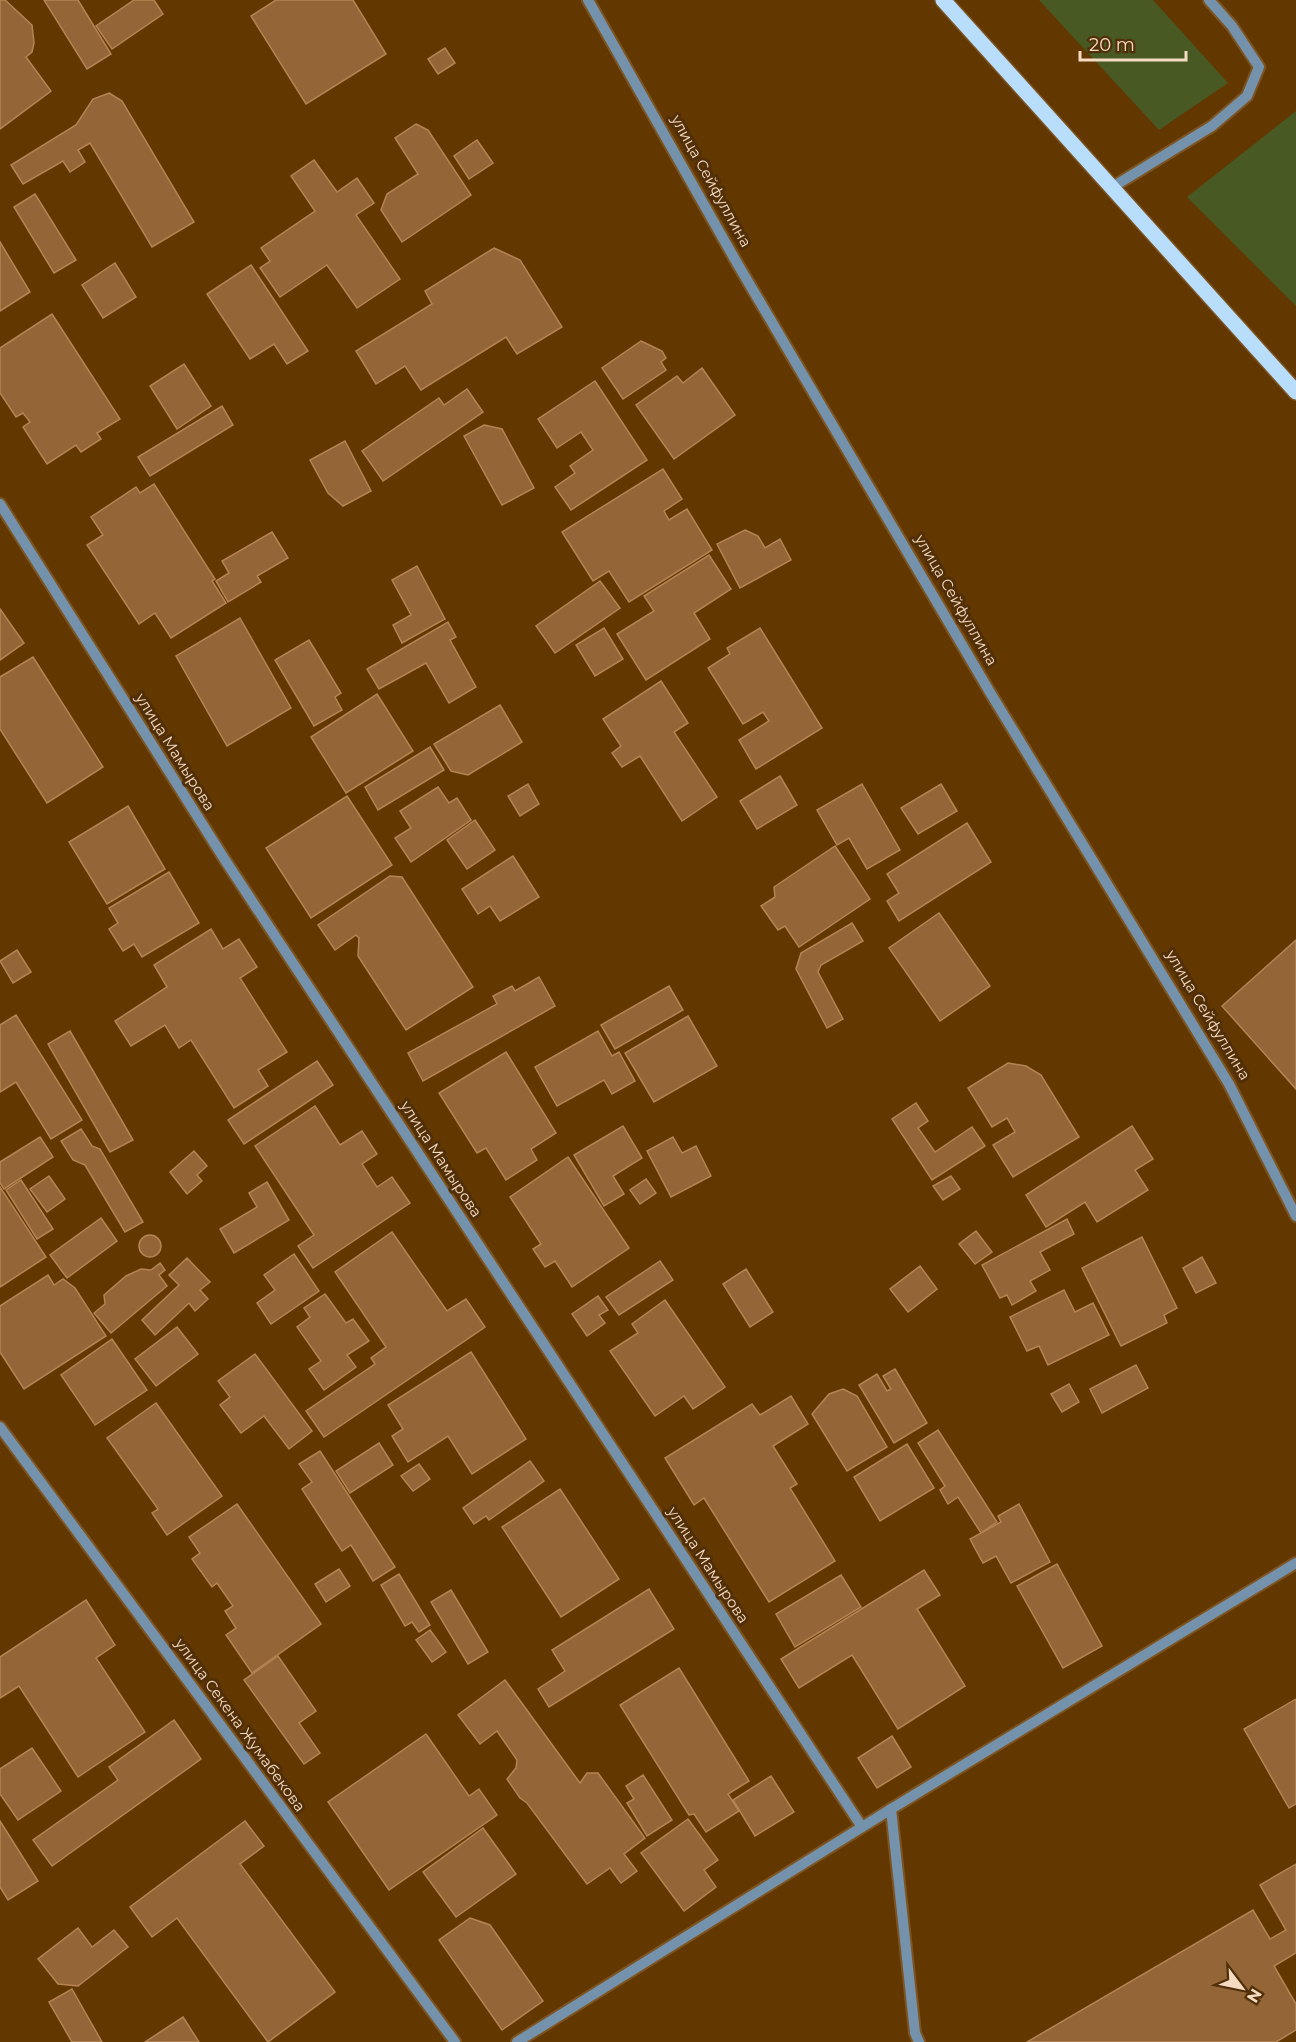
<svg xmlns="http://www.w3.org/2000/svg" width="1296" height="2042" font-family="Montserrat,sans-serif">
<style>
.green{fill:#495924}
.building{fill:#946537;stroke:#b58455;stroke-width:1.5}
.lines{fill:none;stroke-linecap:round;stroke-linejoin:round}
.minor-casing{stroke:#7d5523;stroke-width:14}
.major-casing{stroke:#7d5523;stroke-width:18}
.minor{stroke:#7492ab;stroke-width:10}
.major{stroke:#b9defc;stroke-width:15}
.labels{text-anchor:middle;stroke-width:6;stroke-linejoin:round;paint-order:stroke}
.street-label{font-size:15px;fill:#f6dbc3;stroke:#512f09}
</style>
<rect width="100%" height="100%" fill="#623700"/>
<g class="green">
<path d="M1039 0H1153L1228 83 1159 130Z"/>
<path d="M1296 111V306L1187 197Z"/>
</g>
<g class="building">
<path d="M0 0H5L32 25 34 43 32 52 26 57 51 91 0 129Z"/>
<path d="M44 0H78L111 54 87 69Z"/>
<path d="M134 0H154L163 14 112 49 96 26Z"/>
<path d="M276 0H353L386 54 306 104 251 16Z"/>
<path d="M445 48 455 63 438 74 428 59Z"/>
<path d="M109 93 122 101 194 222 152 247 90 143 78 150 85 162 70 172 63 161 23 184 11 165 76 125 93 99Z"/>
<path d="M416 124 428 130 471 195 402 242 381 210 387 194 418 174 395 138Z"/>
<path d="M477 140 493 163 469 179 454 156Z"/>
<path d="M314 160 337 192 357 178 374 203 356 215 400 279 357 308 327 265 280 297 260 268 270 261 261 248 315 211 291 176Z"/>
<path d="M35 194 76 260 54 273 14 207Z"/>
<path d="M0 242 30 292 0 311Z"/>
<path d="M494 248 520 260 562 327 517 354 506 337 421 390 405 366 376 384 356 351 432 304 425 291Z"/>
<path d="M115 263 136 297 103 318 82 285Z"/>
<path d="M251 265 308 351 287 364 274 344 250 359 207 294Z"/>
<path d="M52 314 120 419 97 433 101 439 81 452 76 445 47 464 23 427 30 422 23 413 16 417 0 393V348Z"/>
<path d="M641 341 662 351 666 358 661 362 666 370 623 399 602 368Z"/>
<path d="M184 364 211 406 177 429 150 386Z"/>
<path d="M702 368 735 415 674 459 636 405 677 376 683 383Z"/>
<path d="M595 381 647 460 571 510 555 487 575 473 570 466 593 450 581 432 557 448 538 419Z"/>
<path d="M467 389 483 412 383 481 362 451 439 398 444 405Z"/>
<path d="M222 406 233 425 150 476 138 457Z"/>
<path d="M484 425 502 429 534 488 502 505 464 436Z"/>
<path d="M345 441 371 491 343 506 328 493 310 460Z"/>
<path d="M663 469 682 499 664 511 669 520 687 509 712 550 629 602 609 571 593 581 562 532Z"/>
<path d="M154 484 215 579 212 581 226 603 171 638 155 613 139 624 87 545 103 535 91 517 136 487 140 493Z"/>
<path d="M745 530 758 536 765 548 780 539 791 560 740 588 717 544Z"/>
<path d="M272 532 288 558 257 576 261 582 228 602 216 581 229 573 222 561Z"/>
<path d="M709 555 731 589 694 613 710 639 646 680 617 634 654 611 644 596Z"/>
<path d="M417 566 445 619 402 643 393 625 411 615 392 580Z"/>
<path d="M600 581 620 608 555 653 536 626Z"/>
<path d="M0 609 24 643 0 660Z"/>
<path d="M240 618 291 708 227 746 176 656Z"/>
<path d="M448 622 456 637 450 640 476 687 449 703 426 663 379 689 367 669Z"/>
<path d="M604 628 623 659 595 676 576 645Z"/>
<path d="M760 628 822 728 756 769 739 740 769 721 763 712 743 724 708 668 730 654 727 648Z"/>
<path d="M309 640 341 693 335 697 342 710 314 726 275 660Z"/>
<path d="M33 657 103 767 47 803 0 729V677Z"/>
<path d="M661 681 688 723 674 732 717 797 682 821 640 756 622 767 612 753 621 746 603 719Z"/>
<path d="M377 694 413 751 346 793 311 737Z"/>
<path d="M500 705 522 742 468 775 451 771 434 744Z"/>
<path d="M430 747 444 770 378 810 365 787Z"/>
<path d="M780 776 797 805 757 829 740 801Z"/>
<path d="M528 784 539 804 520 816 508 796Z"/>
<path d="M862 784 900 850 867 869 849 838 837 845 817 810Z"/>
<path d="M941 784 957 811 918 834 901 808Z"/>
<path d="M438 787 449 803 457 798 471 820 411 862 395 838 411 828 400 811Z"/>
<path d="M347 796 392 865 311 918 266 848Z"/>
<path d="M128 806 165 869 107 904 69 842Z"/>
<path d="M475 820 495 850 467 869 447 840Z"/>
<path d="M967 823 991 862 899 921 887 901 899 893 887 874Z"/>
<path d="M835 846 870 899 799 947 785 926 778 930 761 906 775 897 774 887Z"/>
<path d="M513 856 539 897 500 921 490 906 478 914 462 889Z"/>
<path d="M169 872 199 923 142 957 134 944 123 951 109 929 118 923 109 908Z"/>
<path d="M390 876 402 877 473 987 406 1030 358 956 359 938 356 935 335 950 318 925Z"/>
<path d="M939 913 990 986 940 1021 889 948Z"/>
<path d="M852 923 863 941 821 965 818 972 843 1019 827 1028 796 969 801 953Z"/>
<path d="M211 929 223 949 239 939 257 967 240 978 287 1052 258 1070 268 1086 234 1108 191 1040 179 1048 165 1025 131 1046 115 1021 167 987 154 965Z"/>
<path d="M1296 940V1089L1222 1006Z"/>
<path d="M17 950 31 972 13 983 0 961Z"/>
<path d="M539 977 555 1006 423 1081 408 1053 497 1004 493 996 512 986 515 991Z"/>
<path d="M669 986 683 1010 615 1049 601 1025Z"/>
<path d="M16 1015 82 1120 51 1139 16 1082 0 1092V1025Z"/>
<path d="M688 1016 717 1066 654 1102 625 1053Z"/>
<path d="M70 1031 133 1140 110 1152 48 1044Z"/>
<path d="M598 1031 612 1056 619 1052 635 1081 612 1094 604 1080 557 1106 535 1067Z"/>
<path d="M506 1052 556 1133 531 1149 537 1160 506 1180 486 1148 477 1153 439 1093Z"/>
<path d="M317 1061 333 1085 244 1144 228 1120Z"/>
<path d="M1008 1063 1026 1066 1041 1075 1079 1137 1013 1177 993 1145 1015 1132 1007 1118 992 1127 968 1088Z"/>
<path d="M916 1103 928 1121 918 1128 935 1152 972 1127 985 1146 932 1180 892 1119Z"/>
<path d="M315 1106 340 1145 362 1131 377 1154 362 1164 377 1187 392 1177 410 1203 313 1268 298 1246 314 1235 255 1146Z"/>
<path d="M623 1126 642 1158 613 1176 624 1194 604 1206 574 1155Z"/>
<path d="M1132 1126 1153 1159 1135 1170 1148 1190 1097 1222 1085 1202 1046 1227 1026 1195Z"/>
<path d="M81 1129 92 1146 100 1149 143 1222 125 1232 85 1165 73 1160 61 1141Z"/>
<path d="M40 1137 53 1157 4 1189 0 1183V1162Z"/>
<path d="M673 1137 682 1153 696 1146 711 1176 671 1197 647 1151Z"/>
<path d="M194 1151 207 1166 197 1175 202 1181 187 1194 170 1172Z"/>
<path d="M568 1157 629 1248 572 1287 555 1261 545 1267 533 1249 541 1244 510 1197Z"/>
<path d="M49 1176 65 1199 47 1212 30 1189Z"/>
<path d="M951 1176 960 1189 943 1200 933 1186Z"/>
<path d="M646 1179 656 1193 640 1204 630 1190Z"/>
<path d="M21 1180 53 1229 37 1239 6 1190Z"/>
<path d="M267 1182 289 1220 234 1253 220 1229 257 1207 249 1193Z"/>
<path d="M0 1187 46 1257 0 1287Z"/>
<path d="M101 1218 117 1241 67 1278 50 1255Z"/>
<path d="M1067 1219 1074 1234 1040 1252 1050 1270 1030 1281 1036 1291 1012 1305 1007 1295 1000 1298 982 1265Z"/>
<path d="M976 1231 992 1252 975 1264 959 1244Z"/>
<path d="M392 1232 447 1311 466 1299 485 1327 324 1437 306 1411 375 1364 371 1358 386 1347 335 1272Z"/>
<circle cx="150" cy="1246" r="11"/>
<path d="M1142 1237 1177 1308 1164 1315 1167 1323 1121 1346 1082 1268Z"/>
<path d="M294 1254 319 1291 271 1324 257 1303 275 1290 264 1275Z"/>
<path d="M1202 1257 1216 1283 1196 1293 1183 1268Z"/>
<path d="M187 1258 210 1282 200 1290 208 1299 195 1311 189 1303 155 1335 142 1320 179 1285 169 1275Z"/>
<path d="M660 1261 673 1280 619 1315 606 1297Z"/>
<path d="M160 1263 165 1270 159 1275 167 1286 111 1333 94 1313 105 1304 104 1295 126 1276 141 1269 151 1270Z"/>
<path d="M920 1266 937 1289 908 1312 890 1289Z"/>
<path d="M746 1269 773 1312 750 1327 723 1284Z"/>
<path d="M48 1275 54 1285 63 1279 75 1288 106 1336 24 1389 0 1352V1306Z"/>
<path d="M1064 1290 1075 1312 1093 1303 1109 1335 1048 1365 1039 1346 1027 1351 1010 1317Z"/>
<path d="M325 1294 346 1323 353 1319 369 1341 347 1355 356 1367 324 1390 309 1369 321 1361 297 1327 310 1317 304 1308Z"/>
<path d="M598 1296 608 1310 599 1315 605 1323 587 1336 572 1314Z"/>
<path d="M665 1300 725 1387 693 1409 684 1396 655 1416 610 1351 638 1333 632 1324Z"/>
<path d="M177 1327 198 1354 156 1386 135 1359Z"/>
<path d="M112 1339 147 1390 95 1425 61 1375Z"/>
<path d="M471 1352 526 1439 472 1474 448 1436 408 1462 392 1436 403 1429 388 1405Z"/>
<path d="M255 1354 312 1431 289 1449 264 1416 241 1433 220 1405 230 1397 218 1381Z"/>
<path d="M1136 1365 1148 1388 1102 1413 1090 1389Z"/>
<path d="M895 1369 927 1423 894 1443 859 1385 877 1374 887 1391 891 1389 883 1376Z"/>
<path d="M1069 1384 1079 1402 1062 1412 1051 1394Z"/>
<path d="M843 1389 857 1396 887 1447 847 1471 812 1414 829 1394Z"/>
<path d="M791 1396 808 1424 773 1446 797 1484 790 1488 835 1561 769 1602 704 1498 694 1505 665 1458 752 1404 760 1415Z"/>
<path d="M156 1403 222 1496 167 1535 152 1513 158 1509 107 1438Z"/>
<path d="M938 1430 997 1522 981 1533 958 1497 948 1504 940 1490 945 1486 918 1443Z"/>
<path d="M379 1443 393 1465 350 1493 336 1471Z"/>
<path d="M907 1444 934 1488 880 1521 854 1477Z"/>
<path d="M320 1451 395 1567 373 1581 351 1545 342 1551 302 1489 312 1482 299 1464Z"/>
<path d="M530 1461 544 1481 489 1520 486 1516 474 1524 463 1508Z"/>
<path d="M419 1464 430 1479 413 1491 401 1476Z"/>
<path d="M560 1489 619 1579 561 1617 502 1527Z"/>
<path d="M237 1504 321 1624 252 1673 226 1635 236 1628 225 1611 233 1606 217 1583 212 1587 192 1559 200 1553 189 1537Z"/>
<path d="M1019 1504 1050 1562 1011 1583 996 1556 983 1563 970 1539 1001 1522 998 1516Z"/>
<path d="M1057 1564 1102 1646 1063 1668 1017 1586Z"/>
<path d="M339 1569 350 1586 326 1602 315 1584Z"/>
<path d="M924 1570 940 1595 917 1609 965 1686 898 1729 852 1655 799 1688 781 1659Z"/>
<path d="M399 1574 430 1625 419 1632 412 1622 405 1626 381 1585Z"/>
<path d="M841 1575 861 1607 795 1647 776 1614Z"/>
<path d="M649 1589 674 1629 549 1707 538 1689 565 1671 552 1650Z"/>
<path d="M451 1590 488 1652 468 1664 431 1602Z"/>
<path d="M86 1600 115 1645 96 1658 145 1732 78 1777 19 1686 0 1698V1657Z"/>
<path d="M430 1630 446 1652 432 1662 416 1640Z"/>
<path d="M278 1656 316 1711 299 1723 320 1753 304 1764 244 1680Z"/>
<path d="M679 1668 749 1781 728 1794 739 1811 706 1832 694 1814 689 1815 620 1705Z"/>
<path d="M505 1680 580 1783 587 1773H598L645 1838 624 1854 637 1871 621 1883 610 1868 587 1884 527 1803 520 1798 507 1779 516 1768 517 1760 497 1731 480 1744 458 1715Z"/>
<path d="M1296 1699V1804L1289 1808 1244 1729Z"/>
<path d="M174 1720 201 1759 52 1866 33 1840 118 1780 109 1767Z"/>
<path d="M426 1734 469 1796 479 1789 497 1815 389 1890 328 1802Z"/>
<path d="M892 1736 911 1767 877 1788 858 1758Z"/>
<path d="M32 1748 61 1791 18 1820 0 1794V1769Z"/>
<path d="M643 1775 672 1820 647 1836 627 1803 634 1799 626 1786Z"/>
<path d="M771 1776 794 1812 755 1836 733 1800Z"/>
<path d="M688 1819 718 1860 704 1870 716 1887 684 1911 641 1853Z"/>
<path d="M0 1821 38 1881 8 1900 0 1887Z"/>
<path d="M245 1821 264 1846 240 1864 335 1992 268 2042 177 1918 152 1937 130 1907Z"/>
<path d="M483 1828 516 1874 456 1917 423 1872Z"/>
<path d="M1296 1864V1953L1274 1966 1296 2004V2030L1276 2042H1027L1253 1910 1270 1939 1286 1930 1260 1885Z"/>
<path d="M470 1918 490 1925 543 2001 502 2030 439 1940Z"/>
<path d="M78 1928 92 1947 114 1930 128 1947 78 1986 58 1984 38 1959Z"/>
<path d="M72 1989 102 2042H72L49 2002Z"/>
<path d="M183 2017 199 2042H145Z"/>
</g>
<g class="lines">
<defs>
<g id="minor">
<path d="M588 0 737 263 991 694 1229 1084 1296 1216"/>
<path d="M1111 188 1212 126 1247 96 1259 67 1232 26 1209 0"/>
<path d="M0 504 225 860 862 1827"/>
<path d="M0 1427 455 2042"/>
<path d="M891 1809 915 2033 919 2042"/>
<path d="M517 2042 891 1809 1296 1563"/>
</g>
<path id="major" d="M943 0 1296 392"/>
</defs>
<use href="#minor" class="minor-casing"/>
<use href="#major" class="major-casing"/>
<use href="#minor" class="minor"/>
<use href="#major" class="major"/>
</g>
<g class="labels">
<g class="street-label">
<text transform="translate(711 181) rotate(61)" y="5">улица Сейфуллина</text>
<text transform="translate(956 600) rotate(60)" y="5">улица Сейфуллина</text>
<text transform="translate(175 752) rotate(58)" y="5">улица Мамырова</text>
<text transform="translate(1208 1015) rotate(59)" y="5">улица Сейфуллина</text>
<text transform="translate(441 1159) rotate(57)" y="5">улица Мамырова</text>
<text transform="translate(708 1565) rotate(57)" y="5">улица Мамырова</text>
<text transform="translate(240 1725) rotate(54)" y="5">улица Секена Жумабекова</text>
</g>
</g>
<g transform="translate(1242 1988) rotate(122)" stroke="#512f09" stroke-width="4.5" paint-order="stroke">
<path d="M0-4.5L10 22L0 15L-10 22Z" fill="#f6dbc3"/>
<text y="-9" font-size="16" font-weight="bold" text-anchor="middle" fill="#f6dbc3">N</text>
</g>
<path d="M1080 51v9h106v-9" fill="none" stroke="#f6dbc3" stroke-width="3"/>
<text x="1089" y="51" font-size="18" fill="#f6dbc3" stroke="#512f09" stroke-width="4.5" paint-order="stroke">20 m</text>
</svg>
